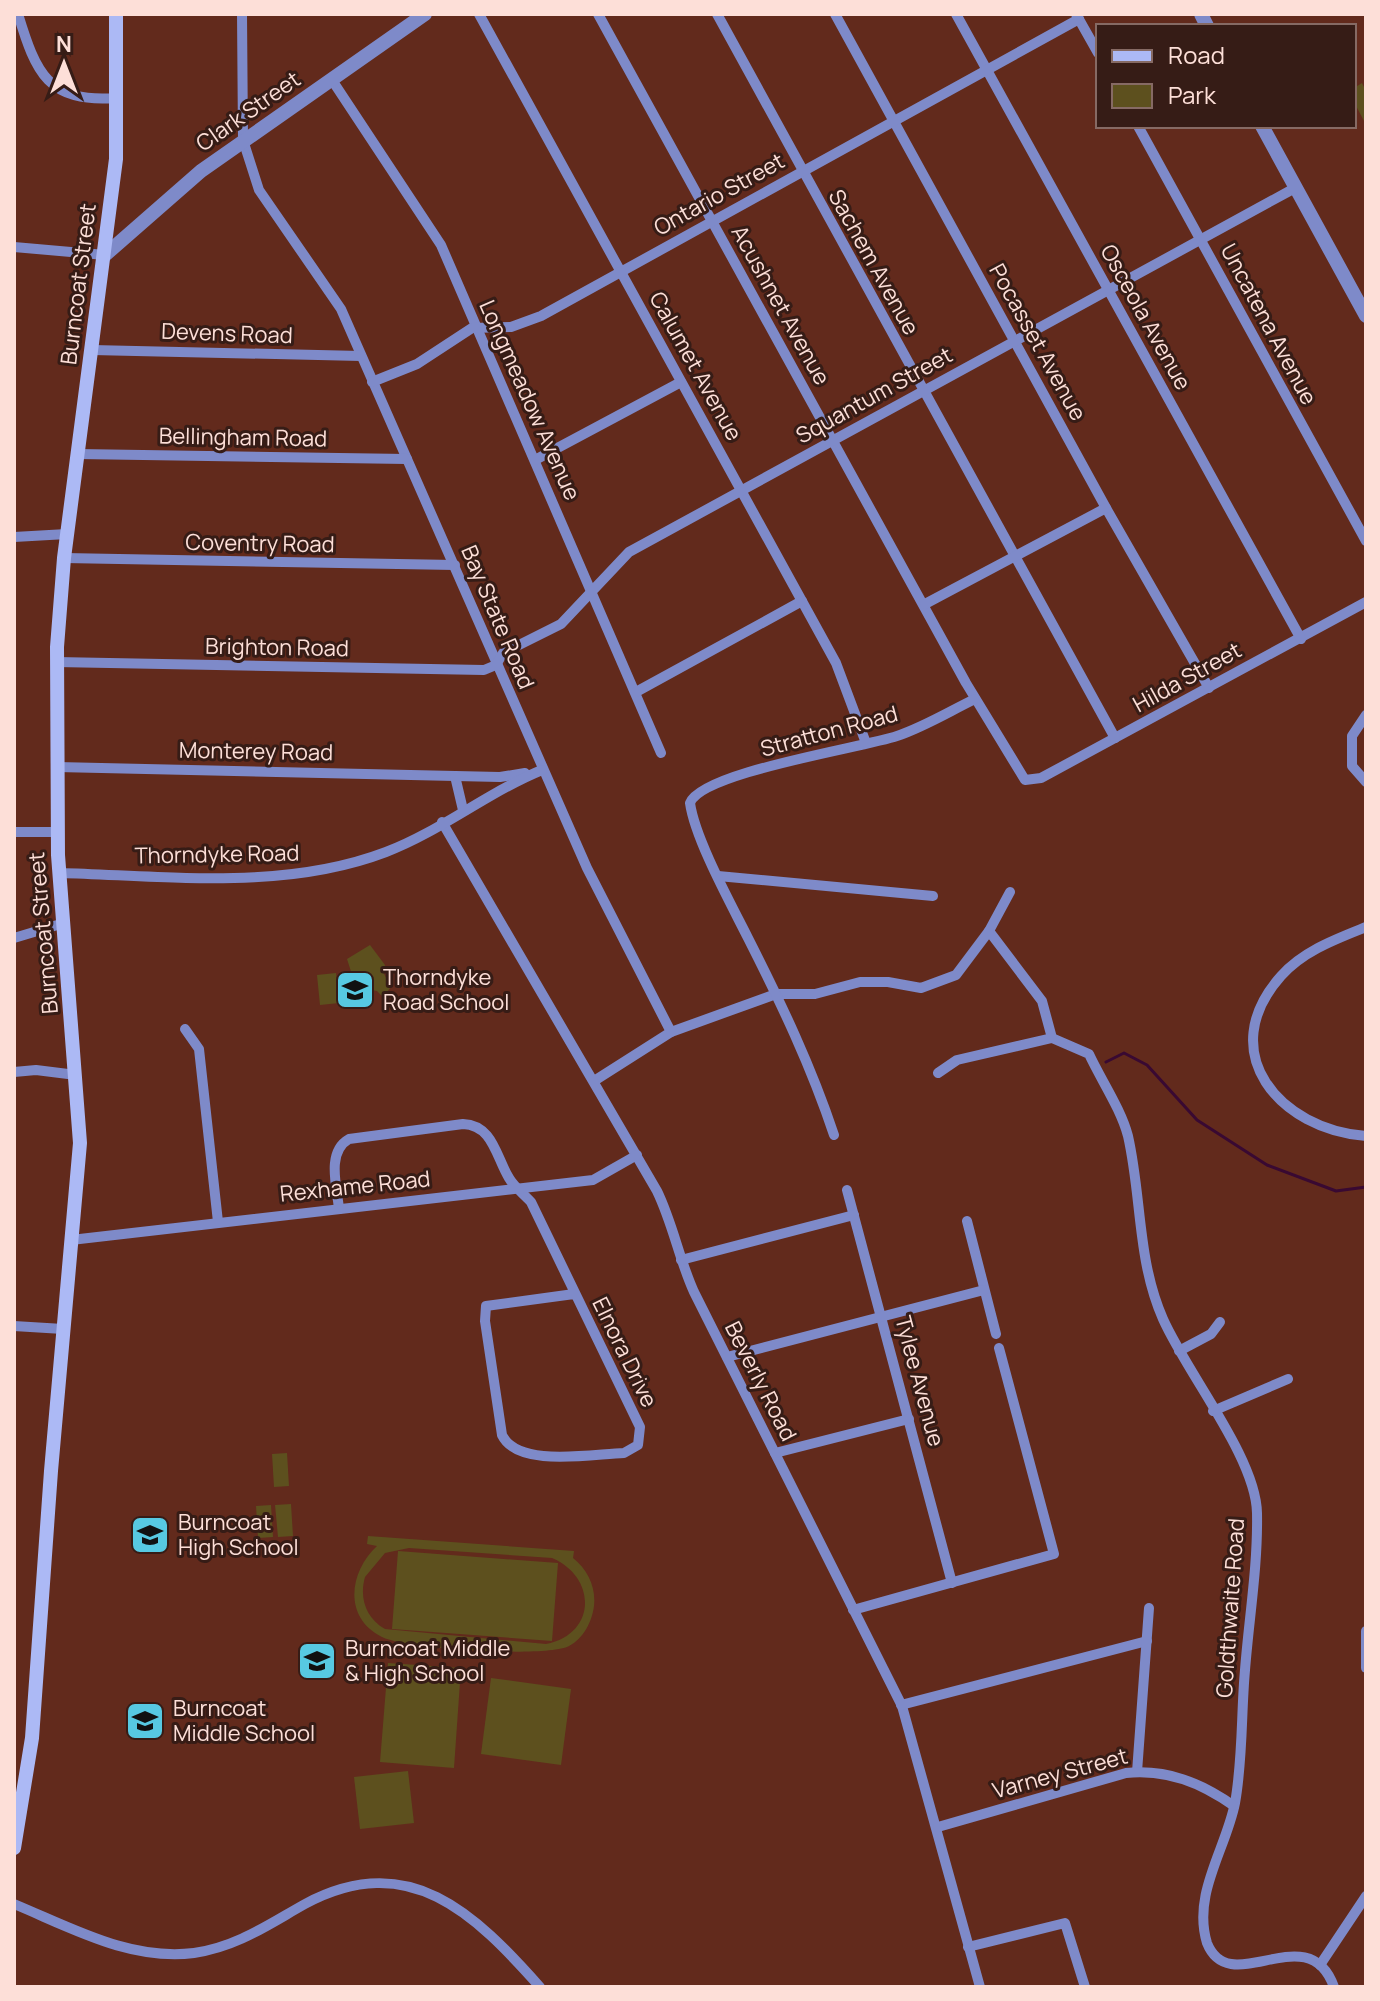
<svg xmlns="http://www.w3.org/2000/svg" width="1380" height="2001" font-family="Manrope,sans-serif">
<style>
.green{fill:#5d501e;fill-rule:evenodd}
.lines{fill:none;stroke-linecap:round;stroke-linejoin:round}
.stream{stroke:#390932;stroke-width:3}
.minor{stroke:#7e8ac9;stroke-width:10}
.tertiary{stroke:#7e8ac9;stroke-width:14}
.secondary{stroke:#acb9f5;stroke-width:14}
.labels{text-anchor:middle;stroke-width:6;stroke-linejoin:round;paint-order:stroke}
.street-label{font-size:22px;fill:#fddfd8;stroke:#361c16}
.poi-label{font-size:22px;fill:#fddfd8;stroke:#361c16;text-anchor:start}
</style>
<rect width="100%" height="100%" fill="#622a1c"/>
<g class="green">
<path d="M1362 83 1366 91 1364 121 1354 102V88Z"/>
<path d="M370 945 385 965 383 972 391 987 383 997 377 991 356 987 347 959Z"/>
<path d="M336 973 339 1003 320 1005 317 975Z"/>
<path d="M287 1453 289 1486 274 1487 272 1454Z"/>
<path d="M291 1504 293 1536 278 1537 275 1505Z"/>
<path d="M271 1505 273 1537 258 1538 256 1506Z"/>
<path d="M368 1536 574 1551 573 1558C588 1570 596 1587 594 1606 592 1622 583 1639 569 1646 547 1658 405 1649 382 1637 342 1617 350 1571 377 1546L367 1544ZM409 1548 552 1558C597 1577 597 1634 546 1644L385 1629C366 1618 359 1598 365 1577L385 1553Z"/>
<path d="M398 1551 558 1563 552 1641 392 1629Z"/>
<path d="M388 1663 461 1668 454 1768 380 1762Z"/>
<path d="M491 1678 571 1689 561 1765 481 1754Z"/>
<path d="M408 1771 414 1823 360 1829 354 1777Z"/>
</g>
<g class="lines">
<path class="stream" d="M1106 1062 1124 1053 1147 1065 1197 1120 1267 1165 1336 1191 1366 1187"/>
<g class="minor">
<path d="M18 14C36 73 48 103 116 98"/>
<path d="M242 14 243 140 259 190 341 309 587 868 671 1032 594 1081"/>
<path d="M479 14 836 663 866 743"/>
<path d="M598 14 966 683 1025 780 1041 778 1366 602"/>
<path d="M717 14 1115 738"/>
<path d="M835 14 1106 508 1209 688"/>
<path d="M956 14 1301 639"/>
<path d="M1076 14 1098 53"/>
<path d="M332 80 441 245 661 753"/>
<path d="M1138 126 1366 541"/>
<path d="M14 247 105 255"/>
<path d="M92 350 361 356"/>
<path d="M372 382 417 364 472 328 511 327 541 316 1079 19"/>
<path d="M78 454 407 459"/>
<path d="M535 460 681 382"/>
<path d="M14 537 67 534"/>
<path d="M64 558 455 565"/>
<path d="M925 604 1106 508"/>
<path d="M56 662 484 670 496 665 503 653 561 624 629 552 1295 188"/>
<path d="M636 692 802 601"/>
<path d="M1366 715 1352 736V766L1366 782"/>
<path d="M57 767 500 777 525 773"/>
<path d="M455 776 463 810"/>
<path d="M442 822 657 1191C673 1224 679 1259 694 1292L902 1706 980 1987"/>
<path d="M14 832H57"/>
<path d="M60 873C167 876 284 891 386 852 441 831 488 792 542 770"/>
<path d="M718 876 933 896"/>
<path d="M1366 927C1336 939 1303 951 1281 976 1213 1052 1280 1130 1366 1136"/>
<path d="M989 931 1042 1001 1052 1038 1089 1054C1101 1080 1121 1109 1128 1136 1142 1198 1137 1260 1163 1319 1188 1375 1256 1458 1257 1513 1258 1566 1249 1618 1245 1670 1241 1714 1243 1759 1235 1803 1226 1849 1192 1894 1207 1943 1230 2001 1308 1915 1334 1987"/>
<path d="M14 938 64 923"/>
<path d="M185 1029 199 1049 218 1222"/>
<path d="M671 1032 776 994H815L860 982H888L921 988 956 975 989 931 1010 892"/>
<path d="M14 1072 36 1070 76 1075"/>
<path d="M938 1073 957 1060 1052 1038"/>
<path d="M834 1135C811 1066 781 1003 748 938 731 904 695 839 690 803 702 772 861 748 897 736 924 727 950 711 975 699"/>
<path d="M847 1190 952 1583"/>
<path d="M339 1209C337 1187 326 1152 349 1139L463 1124C493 1125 496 1157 509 1178 514 1187 524 1194 531 1202L640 1427 638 1445 624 1453C591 1454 518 1468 502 1435L485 1321 486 1306 574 1294"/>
<path d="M967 1221 996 1334"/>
<path d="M71 1240 593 1180 637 1155"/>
<path d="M681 1260 854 1215"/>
<path d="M14 1326 63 1329"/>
<path d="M1179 1351 1211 1334 1220 1322"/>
<path d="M727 1357 984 1290"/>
<path d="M1213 1411 1288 1379"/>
<path d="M775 1453 909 1419"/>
<path d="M853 1610 1054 1554 999 1348"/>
<path d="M1366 1631V1668"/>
<path d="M901 1705 1147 1641"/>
<path d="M1137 1772 1149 1608"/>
<path d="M938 1827 1126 1773C1168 1769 1201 1783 1234 1806"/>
<path d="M14 1904C72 1928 130 1961 194 1953 237 1947 269 1924 305 1904 409 1848 475 1914 540 1987"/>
<path d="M968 1947 1065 1923 1085 1987"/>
<path d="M1320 1965 1366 1896"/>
</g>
<g class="tertiary">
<path d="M1201 14 1207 26"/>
<path d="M1262 126 1366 316"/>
<path d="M105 255 201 171 425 14"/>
</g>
<path class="secondary" d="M14 1848 32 1738 51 1471 80 1143 58 855 57 647 64 558 116 159V14"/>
</g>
<defs>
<symbol id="school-square" viewBox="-11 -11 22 22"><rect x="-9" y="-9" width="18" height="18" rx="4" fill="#57c9e2" stroke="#361c16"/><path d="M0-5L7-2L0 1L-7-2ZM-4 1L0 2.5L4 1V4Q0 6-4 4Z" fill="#111"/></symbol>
</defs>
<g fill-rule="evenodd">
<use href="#school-square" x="333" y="968" width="44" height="44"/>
<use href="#school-square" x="128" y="1513" width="44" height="44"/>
<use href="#school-square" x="295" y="1639" width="44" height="44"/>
<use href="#school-square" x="123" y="1699" width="44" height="44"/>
</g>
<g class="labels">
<g class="street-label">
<text transform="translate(248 111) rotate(-35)" y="8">Clark Street</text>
<text transform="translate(719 194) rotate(-29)" y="8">Ontario Street</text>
<text transform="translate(874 262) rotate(61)" y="8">Sachem Avenue</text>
<text transform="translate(78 284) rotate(-83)" y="8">Burncoat Street</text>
<text transform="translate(781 305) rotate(61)" y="8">Acushnet Avenue</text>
<text transform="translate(1146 317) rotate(61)" y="8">Osceola Avenue</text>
<text transform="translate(1269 324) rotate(62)" y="8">Uncatena Avenue</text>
<text transform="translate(227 333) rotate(2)" y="8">Devens Road</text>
<text transform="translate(1038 342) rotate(61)" y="8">Pocasset Avenue</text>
<text transform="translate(696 366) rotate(61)" y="8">Calumet Avenue</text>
<text transform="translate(874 395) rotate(-29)" y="8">Squantum Street</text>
<text transform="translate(530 400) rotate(66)" y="8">Longmeadow Avenue</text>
<text transform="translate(243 437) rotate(1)" y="8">Bellingham Road</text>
<text transform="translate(260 543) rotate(1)" y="8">Coventry Road</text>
<text transform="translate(498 617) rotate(67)" y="8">Bay State Road</text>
<text transform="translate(277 647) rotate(1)" y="8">Brighton Road</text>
<text transform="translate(1187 677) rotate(-29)" y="8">Hilda Street</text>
<text transform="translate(829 731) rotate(-15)" y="8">Stratton Road</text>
<text transform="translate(256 751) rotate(1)" y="8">Monterey Road</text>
<text transform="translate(217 854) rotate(-1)" y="8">Thorndyke Road</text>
<text transform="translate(43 933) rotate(-95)" y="8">Burncoat Street</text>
<text transform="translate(355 1186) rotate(-6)" y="8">Rexhame Road</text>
<text transform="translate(625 1352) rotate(64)" y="8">Elnora Drive</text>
<text transform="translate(761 1381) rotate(63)" y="8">Beverly Road</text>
<text transform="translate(920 1381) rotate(75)" y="8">Tylee Avenue</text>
<text transform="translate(1230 1608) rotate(-86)" y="8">Goldthwaite Road</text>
<text transform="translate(1060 1773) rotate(-15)" y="8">Varney Street</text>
</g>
<g class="poi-label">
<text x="383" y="985">Thorndyke<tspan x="383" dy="25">Road School</tspan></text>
<text x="178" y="1530">Burncoat<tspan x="178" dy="25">High School</tspan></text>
<text x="345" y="1656">Burncoat Middle<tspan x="345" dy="25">&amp; High School</tspan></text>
<text x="173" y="1716">Burncoat<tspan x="173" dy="25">Middle School</tspan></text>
</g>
</g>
<rect width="1380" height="2001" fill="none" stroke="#fddfd8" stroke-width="32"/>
<rect x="1096" y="24" width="260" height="104" fill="#361c16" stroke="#866a64" stroke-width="2"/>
<rect x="1112" y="50" width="40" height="12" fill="#acb9f5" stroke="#866a64" stroke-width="2"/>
<text x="1168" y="64" font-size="24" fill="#fddfd8">Road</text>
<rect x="1112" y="84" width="40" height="24" fill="#5d501e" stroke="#866a64" stroke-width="2"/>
<text x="1168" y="104" font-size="24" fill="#fddfd8">Park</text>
<g transform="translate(64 64)" stroke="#361c16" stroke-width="6" paint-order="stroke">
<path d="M0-6L14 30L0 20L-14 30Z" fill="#fddfd8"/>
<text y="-12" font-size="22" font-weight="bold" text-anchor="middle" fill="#fddfd8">N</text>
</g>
</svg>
